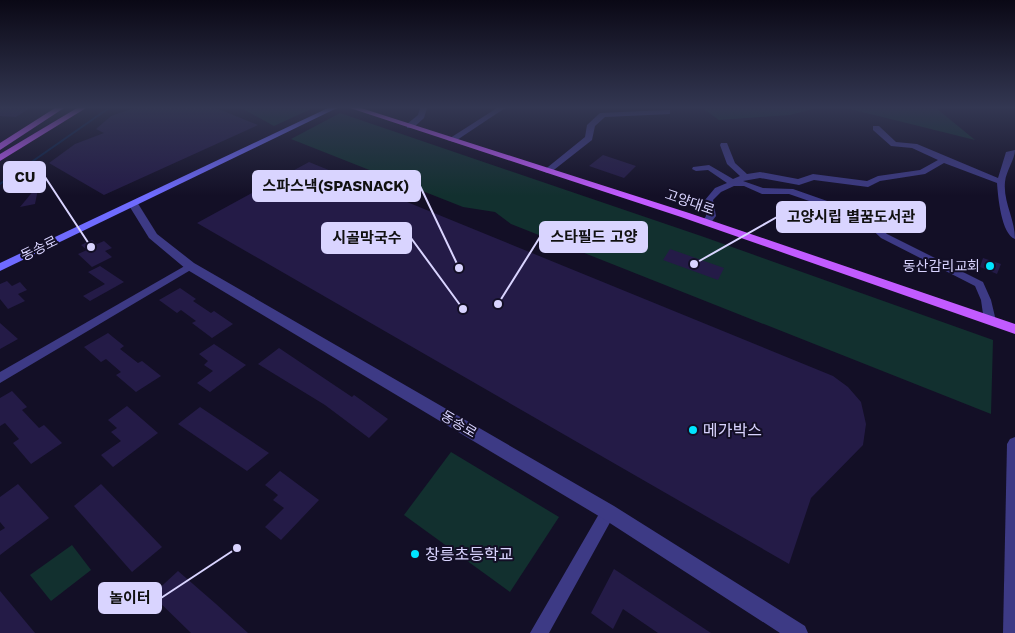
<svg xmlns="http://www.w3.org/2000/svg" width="1015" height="633" font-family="'Work Sans','Noto Sans KR',sans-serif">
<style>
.green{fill:#12302f}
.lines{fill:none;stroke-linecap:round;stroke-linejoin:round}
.stream{stroke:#0c2248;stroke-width:2}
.building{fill:#241b47}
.minor{fill:#3d3a85;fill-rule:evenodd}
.tertiary{fill:#3d3a85;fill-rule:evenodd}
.secondary{fill:#6f6bff;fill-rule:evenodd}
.primary{fill:#c25bff;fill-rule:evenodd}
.poi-dot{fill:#00e5ff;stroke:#130f26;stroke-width:2}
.labels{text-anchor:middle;stroke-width:4;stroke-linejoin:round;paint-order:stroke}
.street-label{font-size:14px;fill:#d9d4ff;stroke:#130f26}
.poi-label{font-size:14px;fill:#d9d4ff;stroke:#130f26;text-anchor:end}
.near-poi-label{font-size:16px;fill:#d9d4ff;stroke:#130f26;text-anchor:start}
.leader{fill:none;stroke:#d9d4ff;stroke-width:2}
.callout-dot{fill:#d9d4ff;stroke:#130f26;stroke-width:2}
.callout{fill:#d9d4ff;stroke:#d9d4ff;stroke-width:2}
.callout-label{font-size:15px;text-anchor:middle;font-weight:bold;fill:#111}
</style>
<rect width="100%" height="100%" fill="#130f26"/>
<g class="green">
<path d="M241 108H313L274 126Z"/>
<path d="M702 108H816L790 115 719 120Z"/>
<path d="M846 108H936L975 140Z"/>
<path d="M340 113 704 237 993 340 991 414 511 224 495 212 463 207 291 139Z"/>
<path d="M451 452 559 517 510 592 404 515Z"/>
<path d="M72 545 91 570 51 601 30 575Z"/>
</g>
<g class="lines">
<path class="stream" d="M0 184 109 108"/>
</g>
<g class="building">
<path d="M0 108H30L16 117 0 116Z"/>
<path d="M134 108H216L258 125 104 195 49 163 75 144 104 133 96 129 111 116Z"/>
<path d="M603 155 636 166 624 178 589 166Z"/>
<path d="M309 162 833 376 848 387 861 402 866 424 863 445 811 498 789 564 197 223Z"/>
<path d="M39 184 35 204 20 207Z"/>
<path d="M92 240 97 244 104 241 112 248 105 251 112 257 92 267 78 254 87 250 81 245Z"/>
<path d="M670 249 724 268 718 280 663 260Z"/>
<path d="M983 258 1001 264 997 274 980 267Z"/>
<path d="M100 266 124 282 90 301 83 296 105 284 88 272Z"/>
<path d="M7 281 12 286 20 282 27 290 18 294 25 301 8 309 0 299V284Z"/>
<path d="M180 288 196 299 193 301 211 313 214 311 233 324 212 338 192 323 196 321 181 310 177 313 159 300Z"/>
<path d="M0 323 18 339 0 349Z"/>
<path d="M108 333 124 346 120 349 138 363 142 361 161 376 136 392 116 375 121 372 106 359 101 362 84 347Z"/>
<path d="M214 344 246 365 210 392 197 383 213 371 204 365 208 361 199 354Z"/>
<path d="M279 348 352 397 354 395 388 419 369 438 325 405 258 364Z"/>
<path d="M12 391 27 407 22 410 39 428 44 425 62 443 31 464 13 443 19 439 5 423 0 426V398Z"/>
<path d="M127 406 158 433 113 467 101 455 121 441 111 432 117 428 108 420Z"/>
<path d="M200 407 269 453 247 471 178 424Z"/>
<path d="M280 471 319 500 281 540 265 527 284 508 273 500 278 495 265 485Z"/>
<path d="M18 484 49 518 0 555V531L5 528 0 522V497Z"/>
<path d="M101 484 162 547 132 572 74 506Z"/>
<path d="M614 569 711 633H658L623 609 613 629 591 613Z"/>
<path d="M178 571 216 604 248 633H191L152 595Z"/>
<path d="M0 591 35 633H0Z"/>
</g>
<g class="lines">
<g class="minor">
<path d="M420 108H427L424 118 413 128H407V124L418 115Z"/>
<path d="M497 108H505L454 142 447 140Z"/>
<path d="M667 110H670V114L605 117 595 126 592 140 550 173H547L543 171 585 137 587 125 600 113Z"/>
<path d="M873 126H879L896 142 917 144 998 178 1006 152 1015 150C1015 159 1006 171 1005 182 1003 202 1015 219 1015 239 1001 234 998 196 997 183L944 163 925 174 880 181 868 187 814 180 799 185 760 178 743 181 763 188 793 189 867 215 887 234 983 282 991 300 996 321 994 324 990 325 984 321 981 300 975 286 881 238 861 219 789 194H762L744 186H734L721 192 713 200 716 216 710 224H704L702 222 706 216 705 200 715 188 727 183 708 170 696 171 692 169 693 167 709 165 733 179 740 176 727 164 720 145 721 143H727L735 163 747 174 760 172 798 179 813 174 867 181 878 176 920 170 938 160 912 148 891 146 873 130Z"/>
<path d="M190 263 194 264 195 266 194 268 0 383V372Z"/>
<path d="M608 505 613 507 616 512 613 517 549 633H530L603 507Z"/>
</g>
<g class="tertiary">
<path d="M133 201 137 202 157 234 194 263 614 506 805 626 808 633H780L602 518 186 269 149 238 128 204Z"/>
<path d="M1015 437V633H1003L1007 444 1010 439Z"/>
</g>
<path class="secondary" d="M328 108H337L0 271V263Z"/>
<g class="primary">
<path d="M55 108H64L0 150V143Z"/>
<path d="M77 108H86L0 161V154Z"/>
<path d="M350 108H361L689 213 1015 324V334L681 217Z"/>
</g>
</g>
<linearGradient id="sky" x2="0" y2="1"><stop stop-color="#0a0815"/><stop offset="0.55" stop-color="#333752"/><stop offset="1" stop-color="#333752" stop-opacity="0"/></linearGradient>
<rect width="1015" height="196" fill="url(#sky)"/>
<g class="poi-dot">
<circle cx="990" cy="266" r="5"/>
<circle cx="693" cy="430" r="5"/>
<circle cx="415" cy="554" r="5"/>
</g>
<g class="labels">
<g class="street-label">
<text transform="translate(690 202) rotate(19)" y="5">고양대로</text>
<text transform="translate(39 248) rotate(-26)" y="5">동송로</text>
<text transform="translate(459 424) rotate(31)" y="5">동송로</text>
</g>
<g class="poi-label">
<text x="980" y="271">동산감리교회</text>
</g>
<g class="near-poi-label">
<text x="703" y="436">메가박스</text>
<text x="425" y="560">창릉초등학교</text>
</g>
</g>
<path class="leader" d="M91 247L45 177M459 268L420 186M694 264L777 217M498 304L540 237M463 309L411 238M237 548L161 598"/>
<g class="callout-dot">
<circle cx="91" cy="247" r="5"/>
<circle cx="459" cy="268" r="5"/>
<circle cx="694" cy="264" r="5"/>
<circle cx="498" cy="304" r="5"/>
<circle cx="463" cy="309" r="5"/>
<circle cx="237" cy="548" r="5"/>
</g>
<g class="callout">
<rect x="4" y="162" width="41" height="30" rx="5"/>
<rect x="253" y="171" width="167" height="30" rx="5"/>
<rect x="777" y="202" width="148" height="30" rx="5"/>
<rect x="540" y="222" width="107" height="30" rx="5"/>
<rect x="322" y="223" width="89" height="30" rx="5"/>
<rect x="99" y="583" width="62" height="30" rx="5"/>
</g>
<g class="callout-label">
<text x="25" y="182">CU</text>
<text x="336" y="191">스파스낵(SPASNACK)</text>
<text x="851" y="222">고양시립 별꿈도서관</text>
<text x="594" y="242">스타필드 고양</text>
<text x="367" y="243">시골막국수</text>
<text x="130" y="603">놀이터</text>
</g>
</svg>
